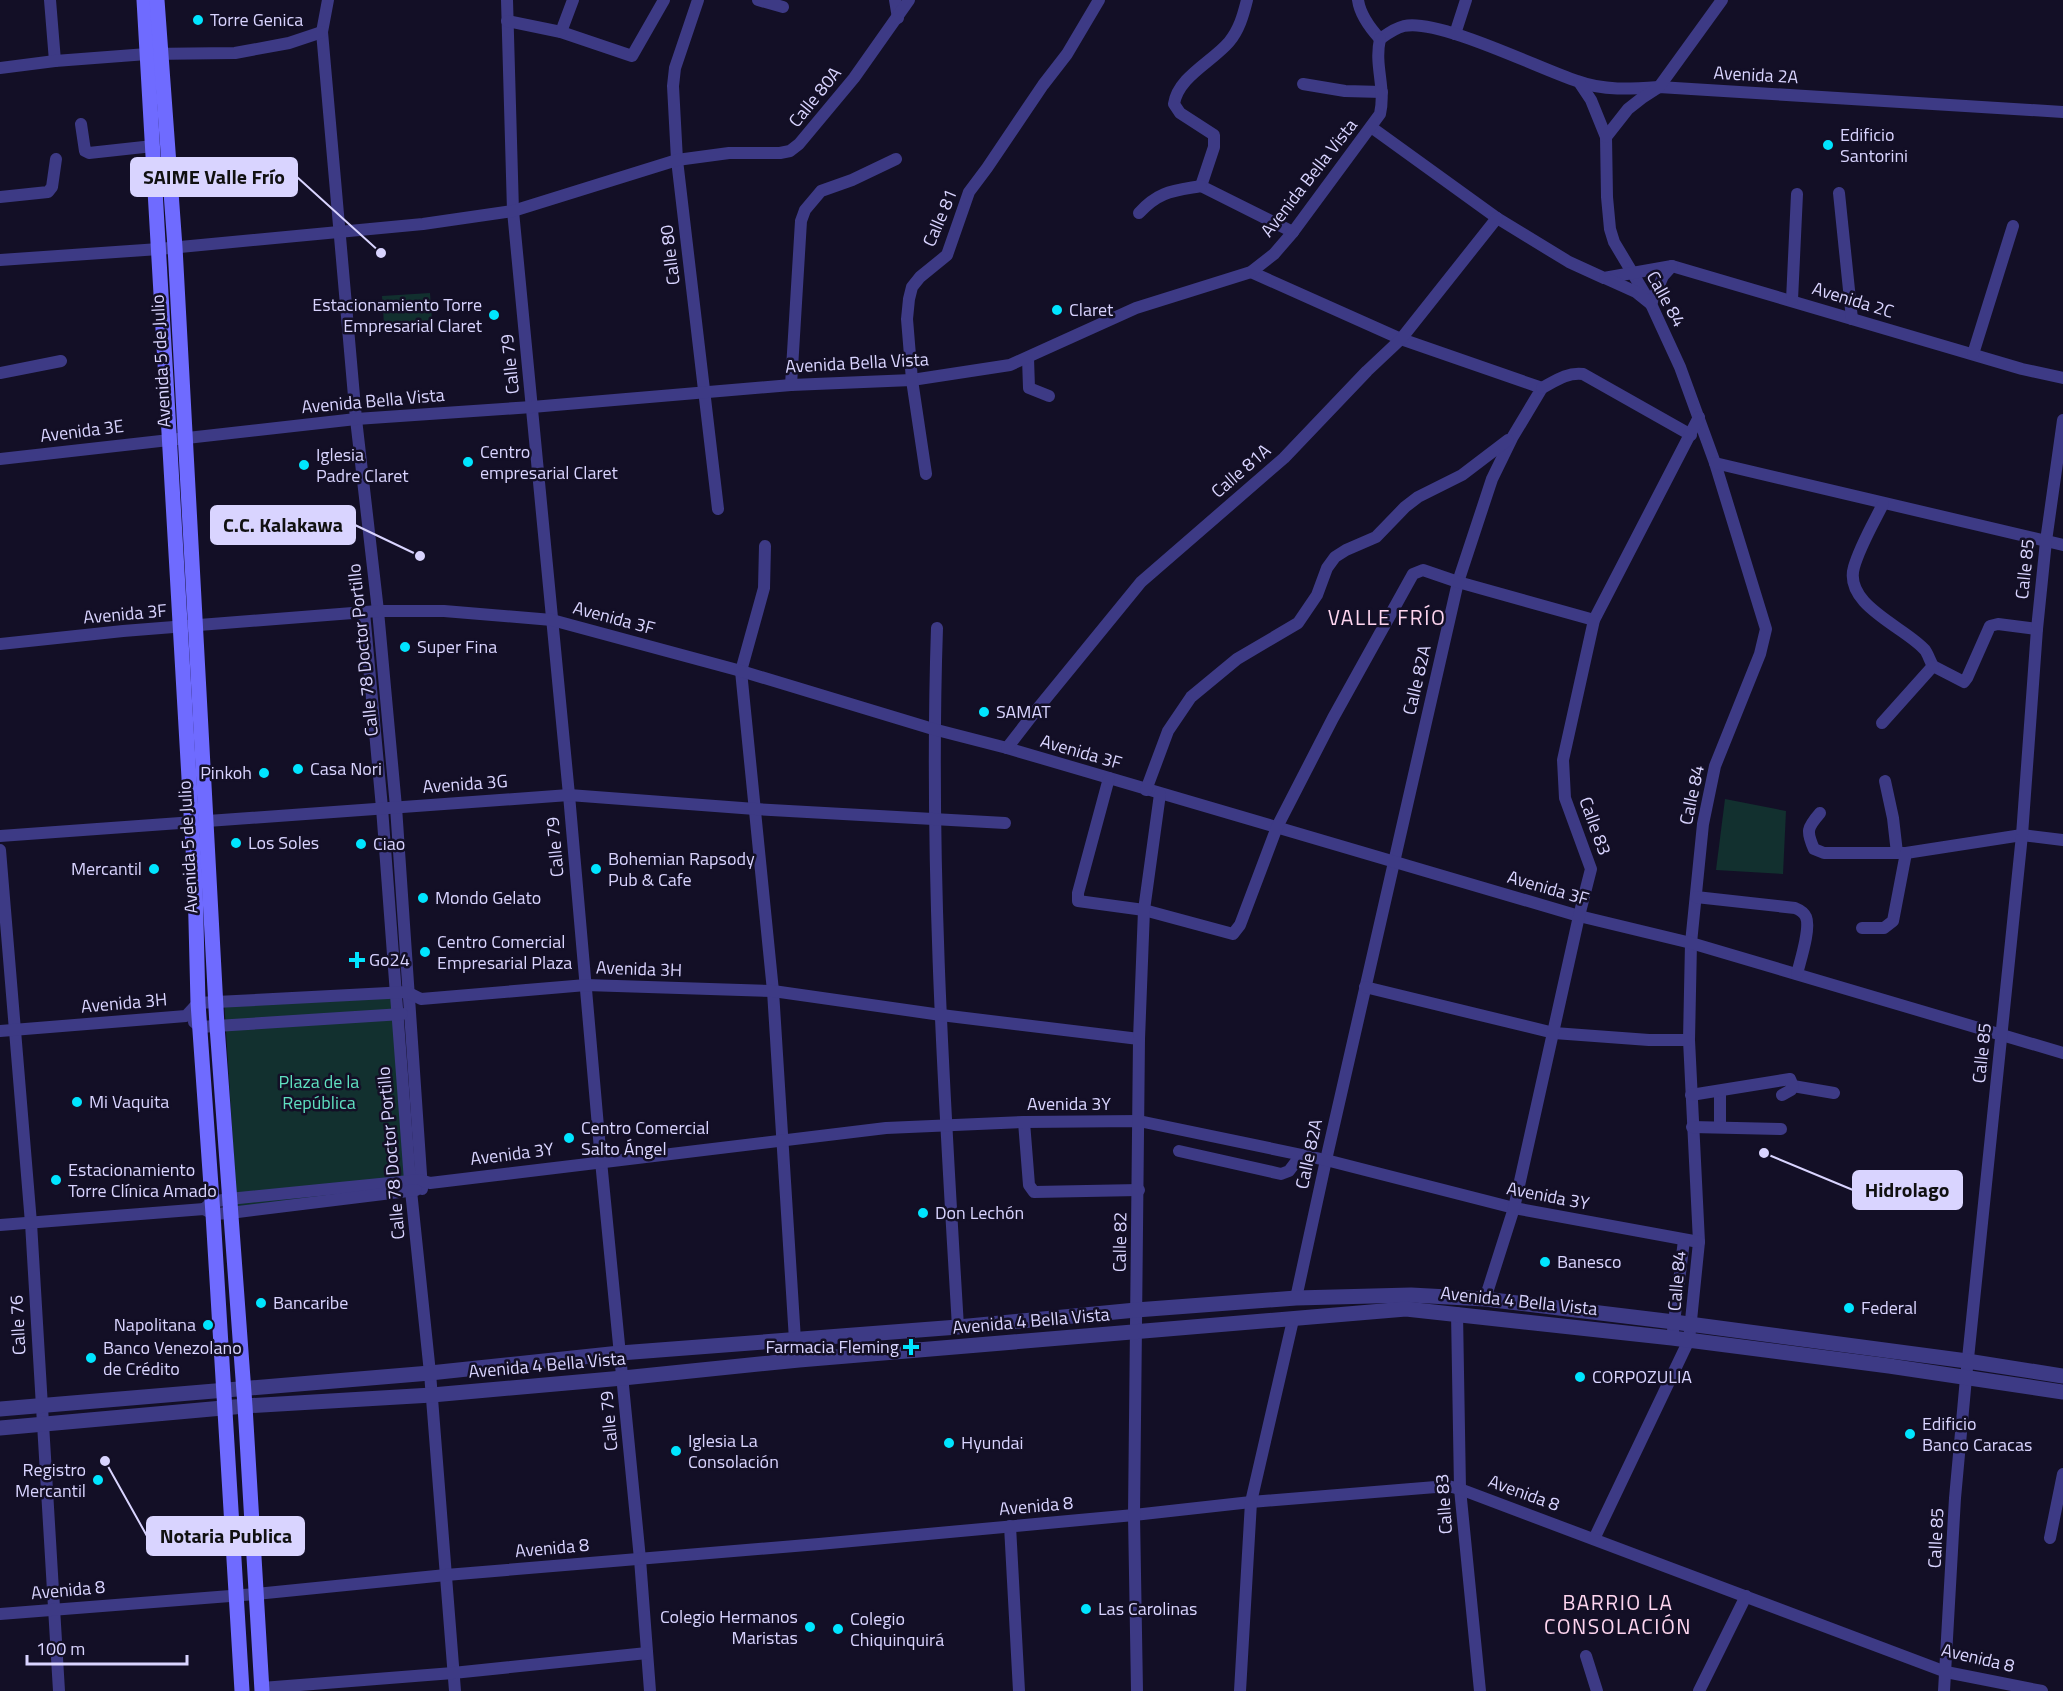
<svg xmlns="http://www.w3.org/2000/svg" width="2063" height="1691" font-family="'Titillium Web',sans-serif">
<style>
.green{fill:#12302f}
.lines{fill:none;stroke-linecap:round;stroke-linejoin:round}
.minor{stroke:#3d3a85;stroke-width:12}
.tertiary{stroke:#3d3a85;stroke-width:15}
.secondary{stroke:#6f6bff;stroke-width:15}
.poi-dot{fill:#00e5ff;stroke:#130f26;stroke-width:2}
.labels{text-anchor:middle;stroke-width:5;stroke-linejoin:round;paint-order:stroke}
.poi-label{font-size:18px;fill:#d9d4ff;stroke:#130f26;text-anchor:start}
.street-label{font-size:18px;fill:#d9d4ff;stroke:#130f26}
.park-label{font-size:18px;fill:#5fe0c0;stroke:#130f26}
.quarter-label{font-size:21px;letter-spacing:1.5px;fill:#ffd6f0;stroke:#130f26}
.leader{fill:none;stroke:#d9d4ff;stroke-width:2}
.callout-dot{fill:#d9d4ff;stroke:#130f26;stroke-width:2}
.callout{fill:#d9d4ff;stroke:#d9d4ff;stroke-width:2}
.callout-label{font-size:20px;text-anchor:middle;font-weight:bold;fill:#111}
</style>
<rect width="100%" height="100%" fill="#130f26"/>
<g class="green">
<path d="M430 293 432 320 384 324 382 296Z"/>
<path d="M1725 799 1786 811 1783 874 1716 870Z"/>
<path d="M400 991 414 1186 237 1208 224 999Z"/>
</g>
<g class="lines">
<g class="minor">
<path d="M50 0 55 61"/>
<path d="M328 0 322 32 356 419 378 611 396 807 422 1189"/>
<path d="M507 0 513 211 569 795 601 1161 640 1559 650 1691"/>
<path d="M698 0 675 68 673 86 677 160 718 509"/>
<path d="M758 0 783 7"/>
<path d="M895 0 898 18"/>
<path d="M1247 0C1243 16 1239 30 1229 42 1212 62 1178 77 1174 104L1180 113 1214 135V147L1201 186 1293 232"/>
<path d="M1358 0C1360 15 1370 28 1380 39"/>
<path d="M507 21 561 32 632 56 664 0"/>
<path d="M561 32 573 0"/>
<path d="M1455 34 1466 0"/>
<path d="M1380 39C1387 34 1395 28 1404 26 1438 18 1540 69 1577 81 1604 91 1631 89 1659 87L2063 112"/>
<path d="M0 68 55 61 147 54 235 53 289 43 322 32"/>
<path d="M1579 82 1591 100 1606 137 1607 197 1610 229 1614 242 1651 304 1680 367 1715 463 1766 629 1760 654 1715 766 1703 824 1691 943 1689 1040 1699 1242 1689 1340 1594 1539"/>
<path d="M1303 84 1345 91 1382 92"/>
<path d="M81 124 85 151 89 153 153 146"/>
<path d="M1371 127 1497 218 1569 262 1604 278 1672 266 2022 369 2063 378"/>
<path d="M1606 137 1628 109 1642 98 1659 87 1722 0"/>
<path d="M1839 193 1852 319"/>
<path d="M0 197 48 192 52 187 56 159"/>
<path d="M1139 213C1159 191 1173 191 1201 186"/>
<path d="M0 260 159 249 423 224 513 211 677 160 729 153H780L790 151 799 144 854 78 909 0"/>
<path d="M1251 272 1401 339 1542 388 1512 438 1492 479 1458 582 1326 1160 1296 1298"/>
<path d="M1605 278 1636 292 1651 304 1663 276 1672 266"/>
<path d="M1792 300 1797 194"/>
<path d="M1973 354 2013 226"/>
<path d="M1028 358 1029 388 1049 396"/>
<path d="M0 373 61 361"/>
<path d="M791 385 801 221 805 210 821 191 852 180 896 159"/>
<path d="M1542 388C1555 381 1567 372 1583 374L1691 435"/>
<path d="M0 459 356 419 532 407 791 385 912 380 1010 365 1136 308 1251 272 1274 254 1293 232 1380 114C1386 87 1374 66 1380 39"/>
<path d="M1715 463 2063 545"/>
<path d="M926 474 912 380 907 319 909 299 912 287 920 277 947 255 969 192 987 168 1043 85 1067 54 1099 0"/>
<path d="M1883 504C1873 524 1860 546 1854 567 1843 605 1905 627 1925 650 1928 654 1930 661 1933 666L1964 682 1967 678 1990 626 1998 624 2037 629"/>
<path d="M765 546 764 588 741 671 773 991 795 1340"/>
<path d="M364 612 382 808 410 1181 430 1373 455 1691"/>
<path d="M937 628C929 861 944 1094 958 1327"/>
<path d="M0 644 123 631 378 611H444L552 620 741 671 933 729 1007 748 1579 916 1691 943 2063 1053"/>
<path d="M1882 723 1933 666"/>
<path d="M1007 748 1034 713 1141 582 1284 458 1367 371 1401 339 1497 218"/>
<path d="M1109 778 1078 893V901L1144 910 1233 934 1240 925 1277 827 1333 718 1413 574 1423 570 1458 582 1594 620"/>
<path d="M1885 781 1893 818 1897 853"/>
<path d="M1146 790 1168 731 1191 697 1237 659 1298 623 1317 595 1327 568 1335 557 1346 550 1376 537 1405 507 1418 497 1462 475 1508 440"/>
<path d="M1820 813C1807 828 1806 831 1814 849L1824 853H1906L2022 835 2063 840"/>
<path d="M0 836 569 795 755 809 1005 823"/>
<path d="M0 850 31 1223 59 1691"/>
<path d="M1696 897 1795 908C1800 910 1804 912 1806 917 1811 929 1800 961 1797 974"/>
<path d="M1862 928H1884L1893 921 1906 853"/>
<path d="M1365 987 1554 1033 1649 1040H1689"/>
<path d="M194 1022 200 1027 402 1014"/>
<path d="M0 1031 186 1016 198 1003 216 1002 407 992 421 999 586 985 773 991 941 1015 1139 1039"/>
<path d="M1793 1086 1834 1093"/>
<path d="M1720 1091V1127"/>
<path d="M1691 1095 1790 1079 1793 1086 1791 1090 1782 1095"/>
<path d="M1024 1122 1029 1185 1034 1192 1139 1190"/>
<path d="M1692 1127 1781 1129"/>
<path d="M1179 1151 1281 1174 1289 1171 1301 1155"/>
<path d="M204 1209 212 1202 229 1199 420 1180 430 1183 886 1128 1024 1122 1139 1121 1326 1160 1514 1208 1699 1242"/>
<path d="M0 1225 204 1209 213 1214 230 1213 416 1190"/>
<path d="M1485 1299 1514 1208 1579 916 1591 869 1565 798 1563 760 1594 620 1699 417"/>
<path d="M1457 1313 1460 1489 1480 1691"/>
<path d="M1673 1331 1684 1240"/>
<path d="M1010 1526 1019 1691"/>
<path d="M2050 1538 2063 1474"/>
<path d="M0 1614 256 1594 446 1575 819 1544 1134 1515 1251 1502 1448 1486 1460 1489 1946 1672 2042 1691"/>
<path d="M1586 1656 1597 1691"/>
<path d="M262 1688 453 1673 647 1653"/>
<path d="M1137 1691 1134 1515 1139 1039 1144 910 1160 794"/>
<path d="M1240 1691 1251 1502 1293 1320"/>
<path d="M1699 1691 1746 1596"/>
<path d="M1944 1691 1955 1498 1966 1378 2022 835 2037 629 2046 541 2063 420"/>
</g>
<g class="tertiary">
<path d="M0 1409 430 1373 620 1353 958 1327 1136 1310 1296 1298 1411 1295 1485 1299 1674 1322 1967 1361 2063 1376"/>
<path d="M0 1428 245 1406 432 1395 623 1378 799 1360 1406 1309 1672 1338 1889 1366 2063 1392"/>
</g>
<g class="secondary">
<path d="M144 0 195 882 198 1003 213 1214 242 1691"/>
<path d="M157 0 175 247 217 1026 245 1406 262 1691"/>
</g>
</g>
<g class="poi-dot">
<circle cx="198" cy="20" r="6"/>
<circle cx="1828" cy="145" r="6"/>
<circle cx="1057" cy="310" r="6"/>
<circle cx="494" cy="315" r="6"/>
<circle cx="468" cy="462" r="6"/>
<circle cx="304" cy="465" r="6"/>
<circle cx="405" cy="647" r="6"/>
<circle cx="984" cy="712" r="6"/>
<circle cx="298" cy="769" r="6"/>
<circle cx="264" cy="773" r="6"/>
<circle cx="236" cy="843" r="6"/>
<circle cx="361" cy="844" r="6"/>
<circle cx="154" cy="869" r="6"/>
<circle cx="596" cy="869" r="6"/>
<circle cx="423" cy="898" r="6"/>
<circle cx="425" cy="952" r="6"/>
<path d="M354 951h6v6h6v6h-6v6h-6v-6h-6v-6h6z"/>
<circle cx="77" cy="1102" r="6"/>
<circle cx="569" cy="1138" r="6"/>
<circle cx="56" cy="1180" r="6"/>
<circle cx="923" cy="1213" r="6"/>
<circle cx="1545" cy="1262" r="6"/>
<circle cx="261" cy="1303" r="6"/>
<circle cx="1849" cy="1308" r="6"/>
<circle cx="208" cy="1325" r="6"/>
<path d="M908 1338h6v6h6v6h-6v6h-6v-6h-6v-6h6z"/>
<circle cx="91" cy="1358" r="6"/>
<circle cx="1580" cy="1377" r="6"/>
<circle cx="1910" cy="1434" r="6"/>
<circle cx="949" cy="1443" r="6"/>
<circle cx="676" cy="1451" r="6"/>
<circle cx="98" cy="1480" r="6"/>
<circle cx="1086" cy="1609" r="6"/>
<circle cx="810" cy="1627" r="6"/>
<circle cx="838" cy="1629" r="6"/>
</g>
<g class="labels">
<g class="poi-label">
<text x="210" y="26">Torre Genica</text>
<text x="1840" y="141">Edificio<tspan x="1840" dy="21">Santorini</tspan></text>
<text x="482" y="311" text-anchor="end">Estacionamiento Torre<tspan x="482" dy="21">Empresarial Claret</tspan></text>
<text x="1069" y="316">Claret</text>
<text x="480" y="458">Centro<tspan x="480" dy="21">empresarial Claret</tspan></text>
<text x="316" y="461">Iglesia<tspan x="316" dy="21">Padre Claret</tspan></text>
<text x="417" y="653">Super Fina</text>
<text x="996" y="718">SAMAT</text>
<text x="310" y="775">Casa Nori</text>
<text x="252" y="779" text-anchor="end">Pinkoh</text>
<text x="248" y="849">Los Soles</text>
<text x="373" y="850">Ciao</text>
<text x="608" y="865">Bohemian Rapsody<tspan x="608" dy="21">Pub &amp; Cafe</tspan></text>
<text x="142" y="875" text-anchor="end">Mercantil</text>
<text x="435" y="904">Mondo Gelato</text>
<text x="437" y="948">Centro Comercial<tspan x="437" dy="21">Empresarial Plaza</tspan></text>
<text x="369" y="966">Go24</text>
<text x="89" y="1108">Mi Vaquita</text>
<text x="581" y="1134">Centro Comercial<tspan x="581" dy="21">Salto Ángel</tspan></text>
<text x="68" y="1176">Estacionamiento<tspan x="68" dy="21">Torre Clínica Amado</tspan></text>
<text x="935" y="1219">Don Lechón</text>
<text x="1557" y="1268">Banesco</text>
<text x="273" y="1309">Bancaribe</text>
<text x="1861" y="1314">Federal</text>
<text x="196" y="1331" text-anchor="end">Napolitana</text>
<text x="899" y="1353" text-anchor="end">Farmacia Fleming</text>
<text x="103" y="1354">Banco Venezolano<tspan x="103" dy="21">de Crédito</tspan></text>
<text x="1592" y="1383">CORPOZULIA</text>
<text x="1922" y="1430">Edificio<tspan x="1922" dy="21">Banco Caracas</tspan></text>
<text x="688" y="1447">Iglesia La<tspan x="688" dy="21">Consolación</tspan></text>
<text x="961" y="1449">Hyundai</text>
<text x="86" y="1476" text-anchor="end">Registro<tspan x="86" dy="21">Mercantil</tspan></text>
<text x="1098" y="1615">Las Carolinas</text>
<text x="798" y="1623" text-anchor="end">Colegio Hermanos<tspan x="798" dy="21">Maristas</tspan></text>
<text x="850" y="1625">Colegio<tspan x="850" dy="21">Chiquinquirá</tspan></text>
</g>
<g class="street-label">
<text transform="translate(1756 75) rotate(3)" y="6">Avenida 2A</text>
<text transform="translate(815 97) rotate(-51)" y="6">Calle 80A</text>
<text transform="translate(1309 178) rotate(-52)" y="6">Avenida Bella Vista</text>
<text transform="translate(940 218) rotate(-67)" y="6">Calle 81</text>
<text transform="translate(670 255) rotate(-97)" y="6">Calle 80</text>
<text transform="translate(1666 299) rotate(61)" y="6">Calle 84</text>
<text transform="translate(1853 300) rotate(17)" y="6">Avenida 2C</text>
<text transform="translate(161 361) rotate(-93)" y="6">Avenida 5 de Julio</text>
<text transform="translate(857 363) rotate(-3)" y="6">Avenida Bella Vista</text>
<text transform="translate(510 364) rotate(-96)" y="6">Calle 79</text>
<text transform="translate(373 401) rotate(-5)" y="6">Avenida Bella Vista</text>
<text transform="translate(82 431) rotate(-7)" y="6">Avenida 3E</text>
<text transform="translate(1241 471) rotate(-41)" y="6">Calle 81A</text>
<text transform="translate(2025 569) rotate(-84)" y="6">Calle 85</text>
<text transform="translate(125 614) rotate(-5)" y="6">Avenida 3F</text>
<text transform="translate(614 618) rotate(15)" y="6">Avenida 3F</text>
<text transform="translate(363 650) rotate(-96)" y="6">Calle 78 Doctor Portillo</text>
<text transform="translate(1417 680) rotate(-77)" y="6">Calle 82A</text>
<text transform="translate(1081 752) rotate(16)" y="6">Avenida 3F</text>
<text transform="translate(465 784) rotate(-4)" y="6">Avenida 3G</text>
<text transform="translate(1692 795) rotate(-78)" y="6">Calle 84</text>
<text transform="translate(1595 826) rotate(70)" y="6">Calle 83</text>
<text transform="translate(188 847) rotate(-93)" y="6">Avenida 5 de Julio</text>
<text transform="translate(555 847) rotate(-95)" y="6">Calle 79</text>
<text transform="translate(1548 888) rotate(16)" y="6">Avenida 3F</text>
<text transform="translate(639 969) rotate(2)" y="6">Avenida 3H</text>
<text transform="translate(124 1003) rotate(-5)" y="6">Avenida 3H</text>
<text transform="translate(1982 1053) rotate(-84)" y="6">Calle 85</text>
<text x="1069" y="1110">Avenida 3Y</text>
<text transform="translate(391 1153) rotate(-95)" y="6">Calle 78 Doctor Portillo</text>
<text transform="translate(512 1154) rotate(-7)" y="6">Avenida 3Y</text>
<text transform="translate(1309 1154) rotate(-78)" y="6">Calle 82A</text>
<text transform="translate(1548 1196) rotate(11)" y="6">Avenida 3Y</text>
<text transform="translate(1120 1242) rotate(-89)" y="6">Calle 82</text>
<text transform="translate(1677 1281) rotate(-85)" y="6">Calle 84</text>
<text transform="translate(1519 1301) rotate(6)" y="6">Avenida 4 Bella Vista</text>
<text transform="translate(1031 1321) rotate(-5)" y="6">Avenida 4 Bella Vista</text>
<text transform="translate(18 1325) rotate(-93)" y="6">Calle 76</text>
<text transform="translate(547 1365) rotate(-5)" y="6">Avenida 4 Bella Vista</text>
<text transform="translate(609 1421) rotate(-95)" y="6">Calle 79</text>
<text transform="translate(1524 1493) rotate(20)" y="6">Avenida 8</text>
<text transform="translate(1444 1504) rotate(-94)" y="6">Calle 83</text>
<text transform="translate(1036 1506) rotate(-5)" y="6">Avenida 8</text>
<text transform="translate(1936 1538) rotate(-87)" y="6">Calle 85</text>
<text transform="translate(552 1548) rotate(-5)" y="6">Avenida 8</text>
<text transform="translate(68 1590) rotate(-5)" y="6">Avenida 8</text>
<text transform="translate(1978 1658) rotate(13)" y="6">Avenida 8</text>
</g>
<g class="park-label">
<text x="319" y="1088">Plaza de la<tspan x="319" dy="21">República</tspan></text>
</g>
<g class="quarter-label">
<text x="1387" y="625">VALLE FRÍO</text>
<text x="1618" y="1610">BARRIO LA<tspan x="1618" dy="24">CONSOLACIÓN</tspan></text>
</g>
</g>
<path class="leader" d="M381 253L297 177M420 556L355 525M1764 1153L1853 1190M105 1461L147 1536"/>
<g class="callout-dot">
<circle cx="381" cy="253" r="6"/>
<circle cx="420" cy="556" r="6"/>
<circle cx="1764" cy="1153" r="6"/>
<circle cx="105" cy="1461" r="6"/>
</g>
<g class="callout">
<rect x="131" y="158" width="166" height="38" rx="6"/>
<rect x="211" y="506" width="144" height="38" rx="6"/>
<rect x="1853" y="1171" width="109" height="38" rx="6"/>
<rect x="147" y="1517" width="157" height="38" rx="6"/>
</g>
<g class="callout-label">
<text x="214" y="184">SAIME Valle Frío</text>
<text x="283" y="532">C.C. Kalakawa</text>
<text x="1907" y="1197">Hidrolago</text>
<text x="226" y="1543">Notaria Publica</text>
</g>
<path d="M27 1655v9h160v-9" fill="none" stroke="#d9d4ff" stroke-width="3"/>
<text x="36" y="1655" font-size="18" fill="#d9d4ff" stroke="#130f26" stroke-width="4.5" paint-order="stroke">100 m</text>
</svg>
